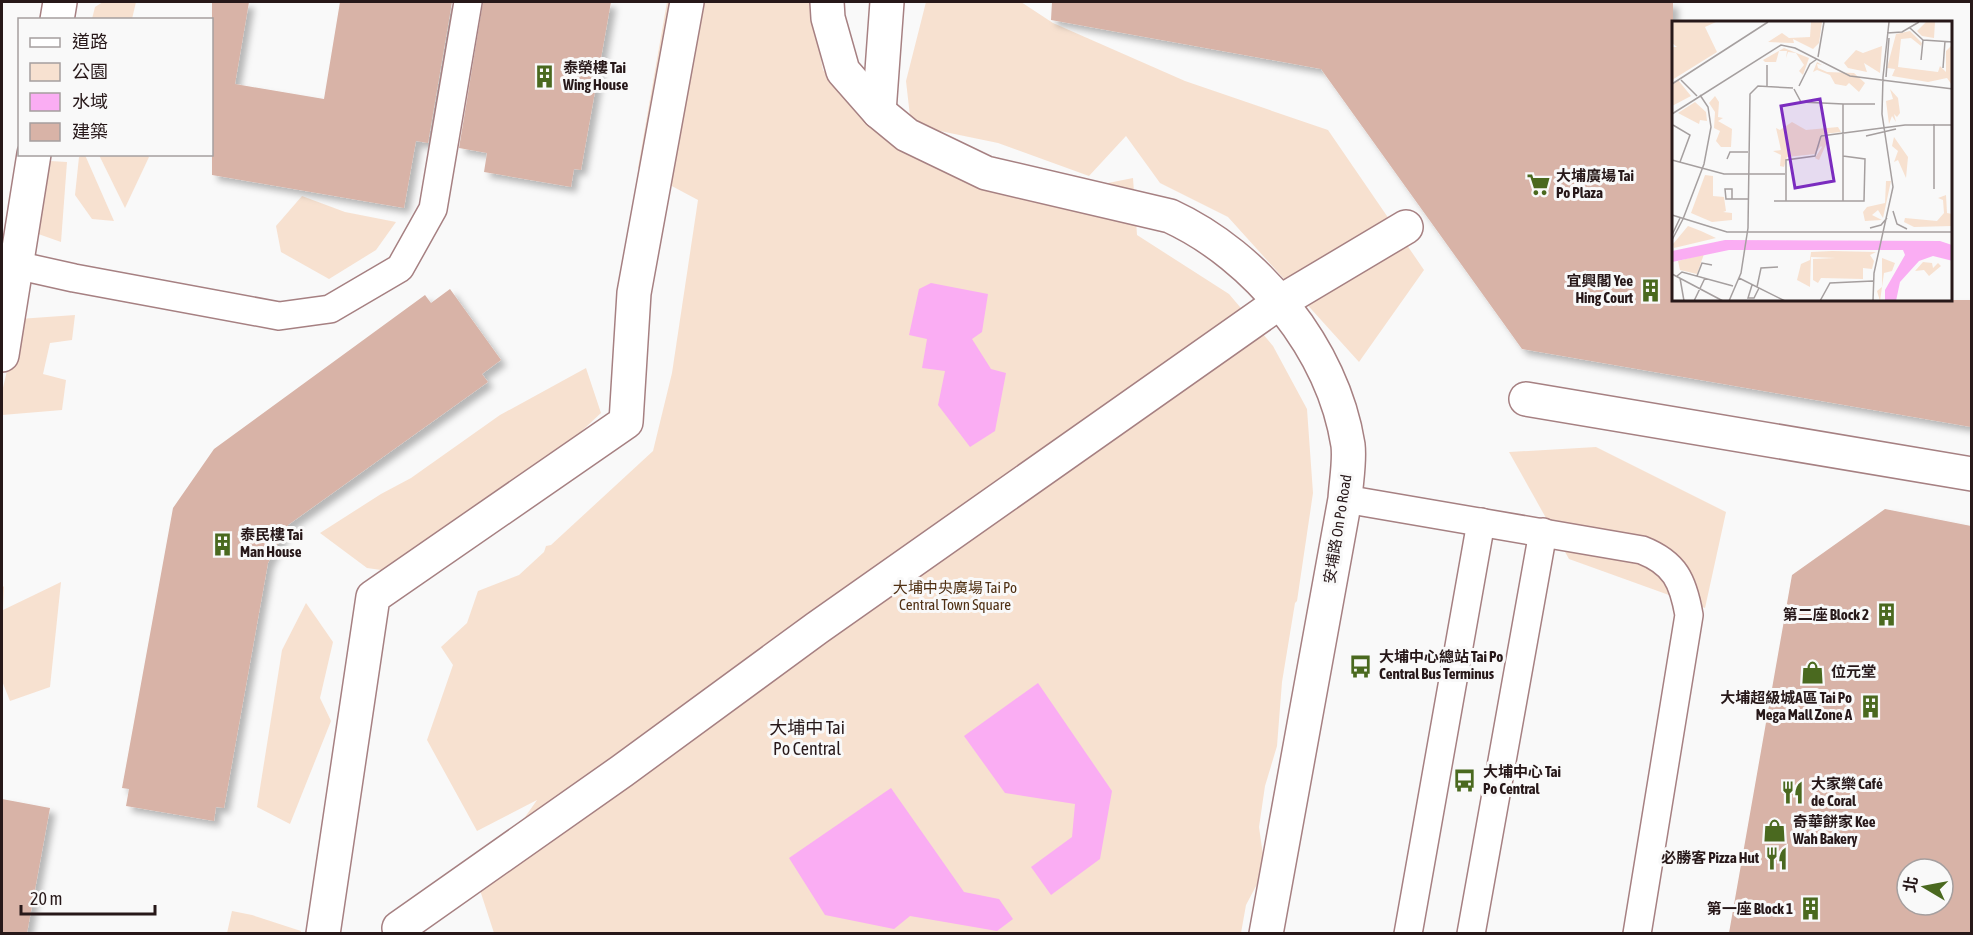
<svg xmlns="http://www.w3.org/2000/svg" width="1973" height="935" font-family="'Asap Condensed','Noto Sans TC',sans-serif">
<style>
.green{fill:#f7e1d0}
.water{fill:#faadf3}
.building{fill:#d8b3a7;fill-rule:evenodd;filter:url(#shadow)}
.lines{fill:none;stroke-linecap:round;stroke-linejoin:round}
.service-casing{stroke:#a68082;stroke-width:30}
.pedestrian-casing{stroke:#a68082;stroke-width:36}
.minor-casing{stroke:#a68082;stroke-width:36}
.service{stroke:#fff;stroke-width:27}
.pedestrian{stroke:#fff;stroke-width:33}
.minor{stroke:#fff;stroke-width:33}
.labels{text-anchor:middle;stroke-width:6;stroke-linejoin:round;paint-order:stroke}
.poi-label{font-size:15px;font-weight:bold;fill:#271819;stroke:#f9f9f9;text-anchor:start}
.street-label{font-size:15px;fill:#271819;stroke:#f9f9f9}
.park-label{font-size:15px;fill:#4f2f12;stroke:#f9f9f9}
.quarter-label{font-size:18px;fill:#271819;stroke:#f9f9f9}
.inset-road{fill:none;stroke:#a59f9f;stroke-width:1.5}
.view{fill:#7b2cbf;fill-opacity:0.15;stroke:#7b2cbf;stroke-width:3}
.inset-edge{fill:none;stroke:#271819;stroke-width:3}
</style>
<defs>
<filter id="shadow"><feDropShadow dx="5.5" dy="5.5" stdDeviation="3" flood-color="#0004"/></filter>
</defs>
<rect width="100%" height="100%" fill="#f9f9f9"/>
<g class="green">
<path d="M103 2H136L132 19H92L95 7Z"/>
<path d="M667 2H810L823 70 883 137 1012 165 1088 187 1133 178 1137 235 1229 294 1273 346 1307 409 1313 493 1297 601 1295 603 1282 682 1277 746 1265 786 1259 827 1265 869 1246 905 1241 933H494L478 884 537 800 477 831 427 740 453 665 441 647 467 623 478 591 519 575 544 552 546 546 551 545 653 451 672 373 698 200 638 168Z"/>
<path d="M926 2H1021L1053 23 1185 81 1328 130 1424 270 1359 362 1228 217 1160 183 1126 136 1089 176 998 143 911 125 906 81Z"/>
<path d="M85 154V155L114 221 92 219 75 195 79 157Z"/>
<path d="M147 155 149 157 125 208 99 155Z"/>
<path d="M17 159 67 162 61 242 10 224Z"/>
<path d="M302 196 345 212 396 222 376 250 329 279 281 252 276 226Z"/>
<path d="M75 315 72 340 50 343 43 374 66 380 62 410 2 415V392L19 319Z"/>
<path d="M586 368 601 413 538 472 395 572 367 568 320 533 381 494 411 478 500 415Z"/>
<path d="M1596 447 1726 512 1705 608 1569 559 1509 452Z"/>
<path d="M61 582 50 687 10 701 2 681V585L4 587 3 610Z"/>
<path d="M306 603 333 642 320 698 331 721 290 824 257 807 282 650Z"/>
<path d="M232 911 252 915 301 931 300 934 227 933Z"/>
</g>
<g class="water">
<path d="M931 283 988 294 982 332 972 339 991 369 1006 373 995 431 970 447 938 405 945 371 922 368 927 339 909 335 919 289Z"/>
<path d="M1038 683 1112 791 1100 859 1051 895 1031 867 1072 837 1075 804 1005 793 964 736Z"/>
<path d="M891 788 964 892 999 899 1013 919 997 931 910 916 894 929 825 915 789 858Z"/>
</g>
<g class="building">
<path d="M212 2H249L235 84 324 99 340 2H452L428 143 416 141 404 208 212 175Z"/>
<path d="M483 2H611L581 170 574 169 571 187 484 172 487 153 459 148Z"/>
<path d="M1052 2H1673V300H1971V427L1522 349 1321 69 1051 20Z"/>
<path d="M450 289 501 360 482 374 488 382 288 525 268 563 224 808 216 807 214 821 126 806 129 789 122 788 173 508 214 449 425 295 431 303Z"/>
<path d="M1885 509 1971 526V933H1729L1792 575ZM1907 869H1943V905H1907Z"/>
<path d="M2 799 50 808 27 933H2Z"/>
</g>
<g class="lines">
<defs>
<g id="service">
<path d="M16 265 74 278 279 316 330 309 400 268 433 209 468 2"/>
<path d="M1345 499 1642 550C1675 563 1683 581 1689 615L1637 934"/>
<path d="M1408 934 1481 522"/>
<path d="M1471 934 1543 532"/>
</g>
<g id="pedestrian">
<path d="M1526 399 1972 474"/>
<path d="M399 928 622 771 817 628 1280 302 1406 227"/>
<path d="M323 934 373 597 626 422 634 293 687 2"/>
</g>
<g id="minor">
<path d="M827 2 828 18 843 71 879 112 907 135 986 173 1170 216C1257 256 1333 349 1348 445 1350 462 1346 482 1345 499L1266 934"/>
<path d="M57 20 60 2"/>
<path d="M879 112 887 2"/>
<path d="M2 355 34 154"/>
</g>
</defs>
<use href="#service" class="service-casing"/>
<use href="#pedestrian" class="pedestrian-casing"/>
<use href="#minor" class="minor-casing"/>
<use href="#service" class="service"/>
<use href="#pedestrian" class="pedestrian"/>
<use href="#minor" class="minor"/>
</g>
<defs>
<symbol id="building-bare" viewBox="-9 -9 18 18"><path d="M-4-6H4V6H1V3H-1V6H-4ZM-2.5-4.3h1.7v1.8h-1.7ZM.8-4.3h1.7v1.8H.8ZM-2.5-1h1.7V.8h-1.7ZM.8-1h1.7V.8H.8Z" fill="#4a691f" stroke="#f9f9f9" stroke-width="2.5" paint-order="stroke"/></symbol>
<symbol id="supermarket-bare" viewBox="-9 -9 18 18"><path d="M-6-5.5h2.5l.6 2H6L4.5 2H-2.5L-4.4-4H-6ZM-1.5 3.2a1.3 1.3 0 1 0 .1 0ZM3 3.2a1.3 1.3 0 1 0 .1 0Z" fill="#4a691f" stroke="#f9f9f9" stroke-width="2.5" paint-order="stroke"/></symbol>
<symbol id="bus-bare" viewBox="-9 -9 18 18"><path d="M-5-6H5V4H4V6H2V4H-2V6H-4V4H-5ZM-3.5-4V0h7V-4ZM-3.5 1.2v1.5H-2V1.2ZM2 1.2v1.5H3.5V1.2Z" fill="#4a691f" stroke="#f9f9f9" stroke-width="2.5" paint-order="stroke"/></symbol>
<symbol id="shop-bare" viewBox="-9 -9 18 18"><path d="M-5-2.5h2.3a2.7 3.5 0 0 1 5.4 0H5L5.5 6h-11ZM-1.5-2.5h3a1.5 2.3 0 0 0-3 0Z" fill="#4a691f" stroke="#f9f9f9" stroke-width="2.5" paint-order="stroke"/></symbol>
<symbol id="restaurant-bare" viewBox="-9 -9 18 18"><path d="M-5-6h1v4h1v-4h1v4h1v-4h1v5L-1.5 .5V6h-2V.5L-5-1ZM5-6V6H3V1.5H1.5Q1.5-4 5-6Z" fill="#4a691f" stroke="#f9f9f9" stroke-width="2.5" paint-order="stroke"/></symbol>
</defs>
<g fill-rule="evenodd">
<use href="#building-bare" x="528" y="60" width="33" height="33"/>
<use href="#supermarket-bare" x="1522" y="168" width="33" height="33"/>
<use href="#building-bare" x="1634" y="274" width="33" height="33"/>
<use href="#building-bare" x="206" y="528" width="33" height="33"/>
<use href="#building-bare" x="1870" y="598" width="33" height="33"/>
<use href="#bus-bare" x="1344" y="650" width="33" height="33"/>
<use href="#shop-bare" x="1796" y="656" width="33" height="33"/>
<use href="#building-bare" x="1854" y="690" width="33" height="33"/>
<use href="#bus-bare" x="1448" y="764" width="33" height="33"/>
<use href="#restaurant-bare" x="1776" y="776" width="33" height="33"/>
<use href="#shop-bare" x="1758" y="814" width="33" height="33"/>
<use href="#restaurant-bare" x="1760" y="842" width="33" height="33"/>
<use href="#building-bare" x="1794" y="892" width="33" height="33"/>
</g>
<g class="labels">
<g class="poi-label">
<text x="563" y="73">泰榮樓 Tai<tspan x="563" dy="17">Wing House</tspan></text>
<text x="1556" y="181">大埔廣場 Tai<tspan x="1556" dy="17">Po Plaza</tspan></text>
<text x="1633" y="286" text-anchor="end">宜興閣 Yee<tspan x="1633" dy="17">Hing Court</tspan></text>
<text x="240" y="540">泰民樓 Tai<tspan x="240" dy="17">Man House</tspan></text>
<text x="1869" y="620" text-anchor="end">第二座 Block 2</text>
<text x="1379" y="662">大埔中心總站 Tai Po<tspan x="1379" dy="17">Central Bus Terminus</tspan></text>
<text x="1831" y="677">位元堂</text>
<text x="1852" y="703" text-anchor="end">大埔超級城A區 Tai Po<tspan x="1852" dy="17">Mega Mall Zone A</tspan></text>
<text x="1483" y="777">大埔中心 Tai<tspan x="1483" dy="17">Po Central</tspan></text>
<text x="1811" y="789">大家樂 Café<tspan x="1811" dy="17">de Coral</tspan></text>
<text x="1793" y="827">奇華餅家 Kee<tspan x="1793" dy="17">Wah Bakery</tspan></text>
<text x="1759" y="863" text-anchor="end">必勝客 Pizza Hut</text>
<text x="1793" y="914" text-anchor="end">第一座 Block 1</text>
</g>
<g class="street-label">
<text transform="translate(1338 529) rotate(-81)" y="5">安埔路 On Po Road</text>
</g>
<g class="park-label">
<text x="955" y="593">大埔中央廣場 Tai Po<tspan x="955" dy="17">Central Town Square</tspan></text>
</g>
<g class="quarter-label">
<text x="807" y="734">大埔中 Tai<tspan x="807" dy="21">Po Central</tspan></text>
</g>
</g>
<g transform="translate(1672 21)">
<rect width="280" height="280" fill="#f9f9f9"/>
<path d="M0 1H44L33 6 45 31 0 59V26H5L0 22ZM139 1H150L147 22 141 28 121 18 122 22 96 21 110 12 117 17 138 16ZM254 1H263L262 17 250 15 245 10ZM238 10 250 22 249 25 239 17 229 18 226 46 266 51 268 45 274 51V30L280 24V64L275 57 256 61 220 55 223 48 215 47 224 13ZM210 25 208 52 192 42 195 51 176 47 172 42 184 29 191 32ZM112 27 137 37 131 54 127 50 132 44 124 32 116 31 114 37 115 30H107L104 41H93L91 39ZM145 41 150 44 145 43 146 47 155 51 182 52 193 62 187 71 177 62 174 65 163 63 158 54 145 49 141 51ZM6 59 19 75 0 85V63ZM218 68 226 77 228 92 225 96 222 93 224 101 220 95 217 103 214 80 221 78ZM43 75 47 81 46 96 51 97 46 100 60 108 59 126H49L44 120 48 110 42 107 43 91 37 82ZM23 81 34 91 35 100 28 99 27 103 6 92ZM120 101 134 109 166 106 169 111 151 113 156 119 147 139 143 137 150 126 149 125 143 133 115 136 112 146 108 145 109 134 101 130 109 129 104 107 108 109ZM222 116 236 136 234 157 226 139 222 141 226 130 220 125ZM33 154 41 155V175L52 176 54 190 51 191 60 192V199L40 201 19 192ZM214 160H219L211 197 206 189 200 194 210 199 193 200 191 191 195 186 213 182ZM274 174 275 192 280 193V205L242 206 232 201 233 197 265 200 272 192 271 179 266 177ZM16 205 29 210 44 217 2 227 1 223ZM139 231 160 230 204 231 198 234 202 240 200 248 191 247V258L149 257 146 262 141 259V238L164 237 139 236 138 266 125 259 129 243 138 239ZM32 233 25 253 8 249 6 240ZM210 237 223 242 220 250 212 252 208 280 205 270 210 266ZM251 241 260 242 261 247 266 242 269 245 257 255 252 249 243 250Z" fill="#f7e1d0"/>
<path d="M53 219 268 220 280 224 281 240 261 235 247 240 228 261 224 280H213V269L233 234 231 229H57L0 241V230Z" fill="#faadf3"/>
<path class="inset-road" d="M238 7 251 19 281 21M215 12 230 11 247 1M146 36 152 1M249 39 251 19M271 47 273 20M211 56 217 1M214 56 217 17M9 59 25 75M0 63 96 1M95 65V44M127 65 138 43 145 38M122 68 129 81 171 83V180M171 83H203M0 93 109 24 123 27 178 55 281 68M1 104 18 114 8 141M149 115 233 104H281M194 115 224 108M55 138 58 131H76M0 139 52 153H113M262 168V103M60 178V168H53L54 178H76M102 180H192L193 138 171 135M114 180V139L143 135 149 115M221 190 225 203 235 208M0 194 55 211H281M11 198 32 143 39 106 36 86 28 74M76 207 78 73 86 65 121 67M198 207 209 204 215 197M0 214 8 197M0 219 11 198M0 253 51 280M5 255 10 251 61 265M25 255 30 242 40 244M8 257 12 280M67 257 113 280M80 264 76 277H82L87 267M85 266 89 247 106 246M22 280 33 257M57 280 69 252 76 207M148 280 158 262 201 260M201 280 202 252 221 166 210 93 211 56"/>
<path class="view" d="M148 78 162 160 123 167 109 85Z"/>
<rect width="280" height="280" class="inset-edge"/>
</g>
<rect width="1973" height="935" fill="none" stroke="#271819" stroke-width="6"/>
<rect x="18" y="18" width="195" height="138" fill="#f9f9f9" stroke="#a59f9f" stroke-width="1.5"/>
<rect x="30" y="38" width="30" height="9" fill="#ffffff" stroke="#a59f9f" stroke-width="1.5"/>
<text x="72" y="48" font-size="18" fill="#271819">道路</text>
<rect x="30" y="63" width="30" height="18" fill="#f7e1d0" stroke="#a59f9f" stroke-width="1.5"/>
<text x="72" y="78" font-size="18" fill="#271819">公園</text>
<rect x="30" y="93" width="30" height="18" fill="#faadf3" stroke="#a59f9f" stroke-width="1.5"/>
<text x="72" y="108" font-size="18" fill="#271819">水域</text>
<rect x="30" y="123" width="30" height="18" fill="#d8b3a7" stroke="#a59f9f" stroke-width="1.5"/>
<text x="72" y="138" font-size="18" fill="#271819">建築</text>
<g transform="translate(1925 887) rotate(280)"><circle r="28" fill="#f9f9f9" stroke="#a59f9f" stroke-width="1.5"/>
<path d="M0-4.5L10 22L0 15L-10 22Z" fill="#4a691f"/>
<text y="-9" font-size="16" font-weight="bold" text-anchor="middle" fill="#271819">北</text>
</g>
<path d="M21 905v9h134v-9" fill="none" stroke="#271819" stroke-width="3"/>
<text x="30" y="905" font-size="18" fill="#271819" stroke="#f9f9f9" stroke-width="4.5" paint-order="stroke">20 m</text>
</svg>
